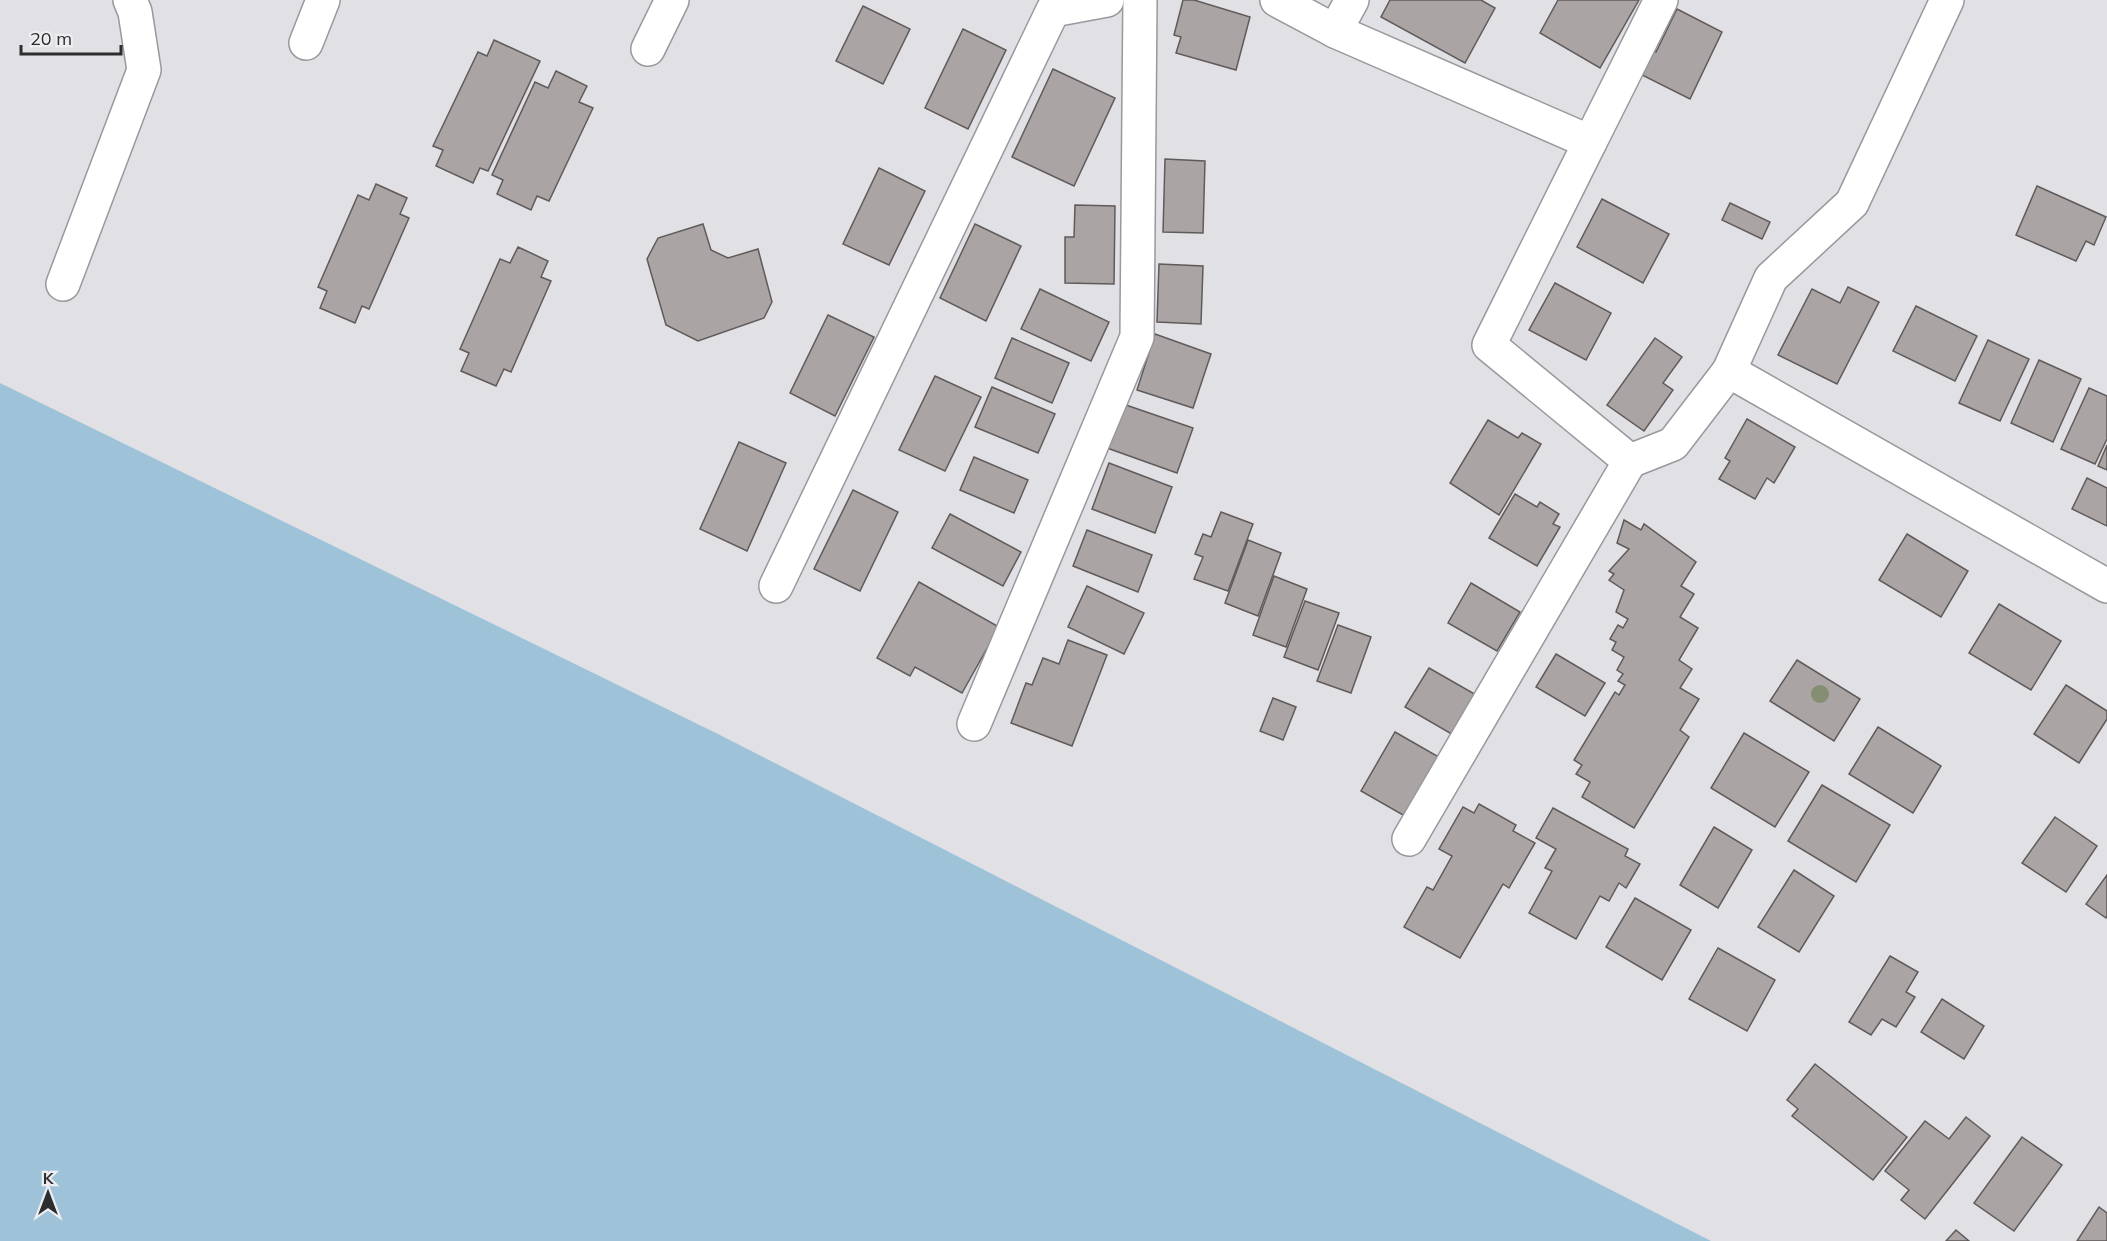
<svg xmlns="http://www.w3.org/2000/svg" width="2107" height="1241" font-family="Mulish,sans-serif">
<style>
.water{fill:#9ec3d9}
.building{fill:#aaa4a4;stroke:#605b5a;stroke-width:1.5}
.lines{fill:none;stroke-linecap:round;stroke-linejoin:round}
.minor-casing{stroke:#98989d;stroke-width:36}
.minor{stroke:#fff;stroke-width:33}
.tree{fill:#848e72}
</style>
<rect width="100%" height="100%" fill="#e0e0e5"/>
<path class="water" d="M0 383 720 735 1711 1241H0Z"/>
<g class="building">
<path d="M1183 0H1194L1250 17 1236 70 1176 53 1181 37 1174 35Z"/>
<path d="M1390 0H1481L1495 8 1465 63 1381 17Z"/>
<path d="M1558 0H1639L1600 68 1540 33Z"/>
<path d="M863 6 910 29 883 84 836 61Z"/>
<path d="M1677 9 1722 32 1690 99 1638 73 1650 49 1656 52Z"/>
<path d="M963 29 1006 50 968 129 925 108Z"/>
<path d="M494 40 540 61 488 171 480 168 473 183 436 166 443 150 433 146 478 52 487 56Z"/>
<path d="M1053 69 1115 98 1074 186 1012 157Z"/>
<path d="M556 71 587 86 579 102 593 108 549 201 537 196 531 210 497 194 503 180 492 175 535 82 548 88Z"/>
<path d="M1165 159 1205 161 1203 233 1163 232Z"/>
<path d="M879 168 925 191 889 265 843 244Z"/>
<path d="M376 184 407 198 400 214 409 218 369 309 362 306 355 323 320 308 327 291 318 287 358 195 369 200Z"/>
<path d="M2037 186 2106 217 2094 245 2086 241 2076 261 2016 235Z"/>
<path d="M1602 199 1669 234 1643 283 1577 247Z"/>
<path d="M1730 203 1770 222 1762 239 1722 220Z"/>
<path d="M1075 205 1115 206 1114 284 1065 283V237H1074Z"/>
<path d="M703 224 711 250 728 258 758 249 772 302 764 318 698 341 666 325 647 259 658 238Z"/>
<path d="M975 224 1021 246 986 321 940 298Z"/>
<path d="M518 247 548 261 541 277 551 281 511 372 504 369 496 386 461 371 469 353 460 349 500 259 510 263Z"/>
<path d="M1159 264 1203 266 1201 324 1157 322Z"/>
<path d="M1555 283 1611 313 1586 360 1529 330Z"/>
<path d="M1848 287 1879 302 1837 384 1778 355 1812 289 1840 303Z"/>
<path d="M1040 289 1109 322 1091 361 1021 329Z"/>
<path d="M1916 306 1977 336 1955 381 1893 351Z"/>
<path d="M828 315 874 337 835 416 790 393Z"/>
<path d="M1155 334 1211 354 1193 408 1137 390Z"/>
<path d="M1012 338 1069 363 1052 403 995 378Z"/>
<path d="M1655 338 1682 357 1663 383 1673 390 1644 431 1607 405Z"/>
<path d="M1988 340 2029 359 2000 421 1959 403Z"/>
<path d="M2039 360 2081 379 2053 442 2011 423Z"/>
<path d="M935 376 981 397 945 471 899 450Z"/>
<path d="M992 387 1055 414 1038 453 975 427Z"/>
<path d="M2089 388 2107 396V439L2095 464 2061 449Z"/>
<path d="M1123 404 1193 428 1177 473 1107 448Z"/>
<path d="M1747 419 1795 447 1774 483 1767 478 1755 499 1719 479 1730 461 1725 458Z"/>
<path d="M1488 420 1518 438 1522 433 1541 444 1499 515 1450 483Z"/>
<path d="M739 442 786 463 747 551 700 529Z"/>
<path d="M2107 445V470L2098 466Z"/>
<path d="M974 457 1028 480 1014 513 960 490Z"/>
<path d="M1109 463 1172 487 1155 533 1092 509Z"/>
<path d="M2087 478 2107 488V526L2072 509Z"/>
<path d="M853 490 898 512 860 591 814 569Z"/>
<path d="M1515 494 1537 507 1540 502 1559 514 1553 524 1560 527 1537 566 1489 538Z"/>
<path d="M1221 512 1253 524 1228 591 1194 579 1203 557 1195 554 1203 534 1211 537Z"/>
<path d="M950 514 1021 552 1003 586 932 548Z"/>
<path d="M1624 520 1641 530 1644 524 1696 562 1681 586 1694 594 1680 617 1698 628 1679 660 1692 669 1680 688 1699 699 1680 730 1689 737 1634 828 1582 797 1590 782 1576 774 1582 765 1574 760 1615 692 1619 695 1625 685 1618 681 1623 674 1617 670 1624 657 1612 650 1616 642 1610 639 1618 625 1623 628 1628 619 1616 612 1624 590 1609 580 1614 574 1609 571 1629 549 1617 543Z"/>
<path d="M1087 530 1152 555 1138 592 1073 566Z"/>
<path d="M1907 534 1968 571 1941 617 1879 580Z"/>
<path d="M1248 540 1281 553 1258 616 1225 603Z"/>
<path d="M1274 576 1307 589 1286 647 1253 635Z"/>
<path d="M919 582 999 627 962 693 915 667 910 676 877 658Z"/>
<path d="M1471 583 1520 612 1497 651 1448 623Z"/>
<path d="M1087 586 1144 613 1124 654 1068 627Z"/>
<path d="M1305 601 1339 613 1318 670 1284 657Z"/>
<path d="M1999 604 2061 641 2031 690 1969 653Z"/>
<path d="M1338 625 1371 637 1351 693 1317 681Z"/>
<path d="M1068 640 1107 655 1072 746 1011 723 1026 683 1032 685 1043 658 1059 664Z"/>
<path d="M1556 654 1605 683 1585 716 1536 687Z"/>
<path d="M1797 660 1860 699 1834 741 1770 701Z"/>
<path d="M1429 668 1478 696 1455 736 1405 707Z"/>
<path d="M2066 685 2107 711V719L2079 763 2034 734Z"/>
<path d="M1273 698 1296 707 1283 740 1260 731Z"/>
<path d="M1878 727 1941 766 1913 813 1849 774Z"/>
<path d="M1395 732 1444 760 1410 819 1361 791Z"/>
<path d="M1744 733 1809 772 1775 827 1711 788Z"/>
<path d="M1822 785 1890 825 1856 882 1788 841Z"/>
<path d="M1479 804 1516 825 1513 831 1535 843 1509 888 1503 884 1460 958 1404 927 1427 887 1433 890 1452 856 1439 849 1463 807 1474 813Z"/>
<path d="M1553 808 1628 849 1625 856 1640 864 1626 888 1619 883 1609 901 1600 896 1576 939 1529 913 1552 871 1545 868 1556 849 1536 838Z"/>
<path d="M2055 817 2097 846 2066 892 2022 863Z"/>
<path d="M1714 827 1752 850 1718 908 1680 885Z"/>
<path d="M1794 870 1834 896 1799 952 1758 927Z"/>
<path d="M2107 875V916L2106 918 2086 904Z"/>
<path d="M1635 898 1691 930 1662 980 1606 947Z"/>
<path d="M1718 948 1775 980 1747 1031 1689 999Z"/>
<path d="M1890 956 1918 972 1906 992 1915 997 1896 1027 1882 1019 1871 1035 1849 1022Z"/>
<path d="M1942 999 1984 1026 1964 1059 1921 1032Z"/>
<path d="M1815 1064 1907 1137 1873 1180 1792 1116 1798 1109 1787 1100Z"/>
<path d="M1966 1117 1990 1136 1925 1219 1901 1200 1909 1190 1885 1171 1925 1121 1949 1139Z"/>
<path d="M2022 1137 2062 1165 2014 1231 1974 1203Z"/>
<path d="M2099 1207 2107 1213V1241H2077Z"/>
<path d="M1956 1230 1969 1241H1946Z"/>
</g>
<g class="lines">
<defs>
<g id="minor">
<path d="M1277 0 1335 31 1590 142 1489 345 1630 461 1409 839"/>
<path d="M1335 31 1352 0"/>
<path d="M306 43 323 0"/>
<path d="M648 49 672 0"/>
<path d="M1590 142 1661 0"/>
<path d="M63 284 144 70 135 12 130 0"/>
<path d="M1729 371 2107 586"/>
<path d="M1630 461 1673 444 1729 371 1771 278 1852 203 1947 0"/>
<path d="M776 586 1053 10 1107 0"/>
<path d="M974 724 1137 337 1140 0"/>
</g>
</defs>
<use href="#minor" class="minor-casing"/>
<use href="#minor" class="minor"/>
</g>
<circle class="tree" cx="1820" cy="694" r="9"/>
<g transform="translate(48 1193)" stroke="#ededf2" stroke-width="4.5" paint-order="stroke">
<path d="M0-4.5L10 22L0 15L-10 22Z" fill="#2d2d2f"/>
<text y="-9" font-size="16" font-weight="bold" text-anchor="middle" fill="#2d2d2f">K</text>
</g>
<path d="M21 45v9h100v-9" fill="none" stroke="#2d2d2f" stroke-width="3"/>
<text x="30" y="45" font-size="18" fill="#2d2d2f" stroke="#ededf2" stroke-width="4.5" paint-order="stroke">20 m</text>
</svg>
